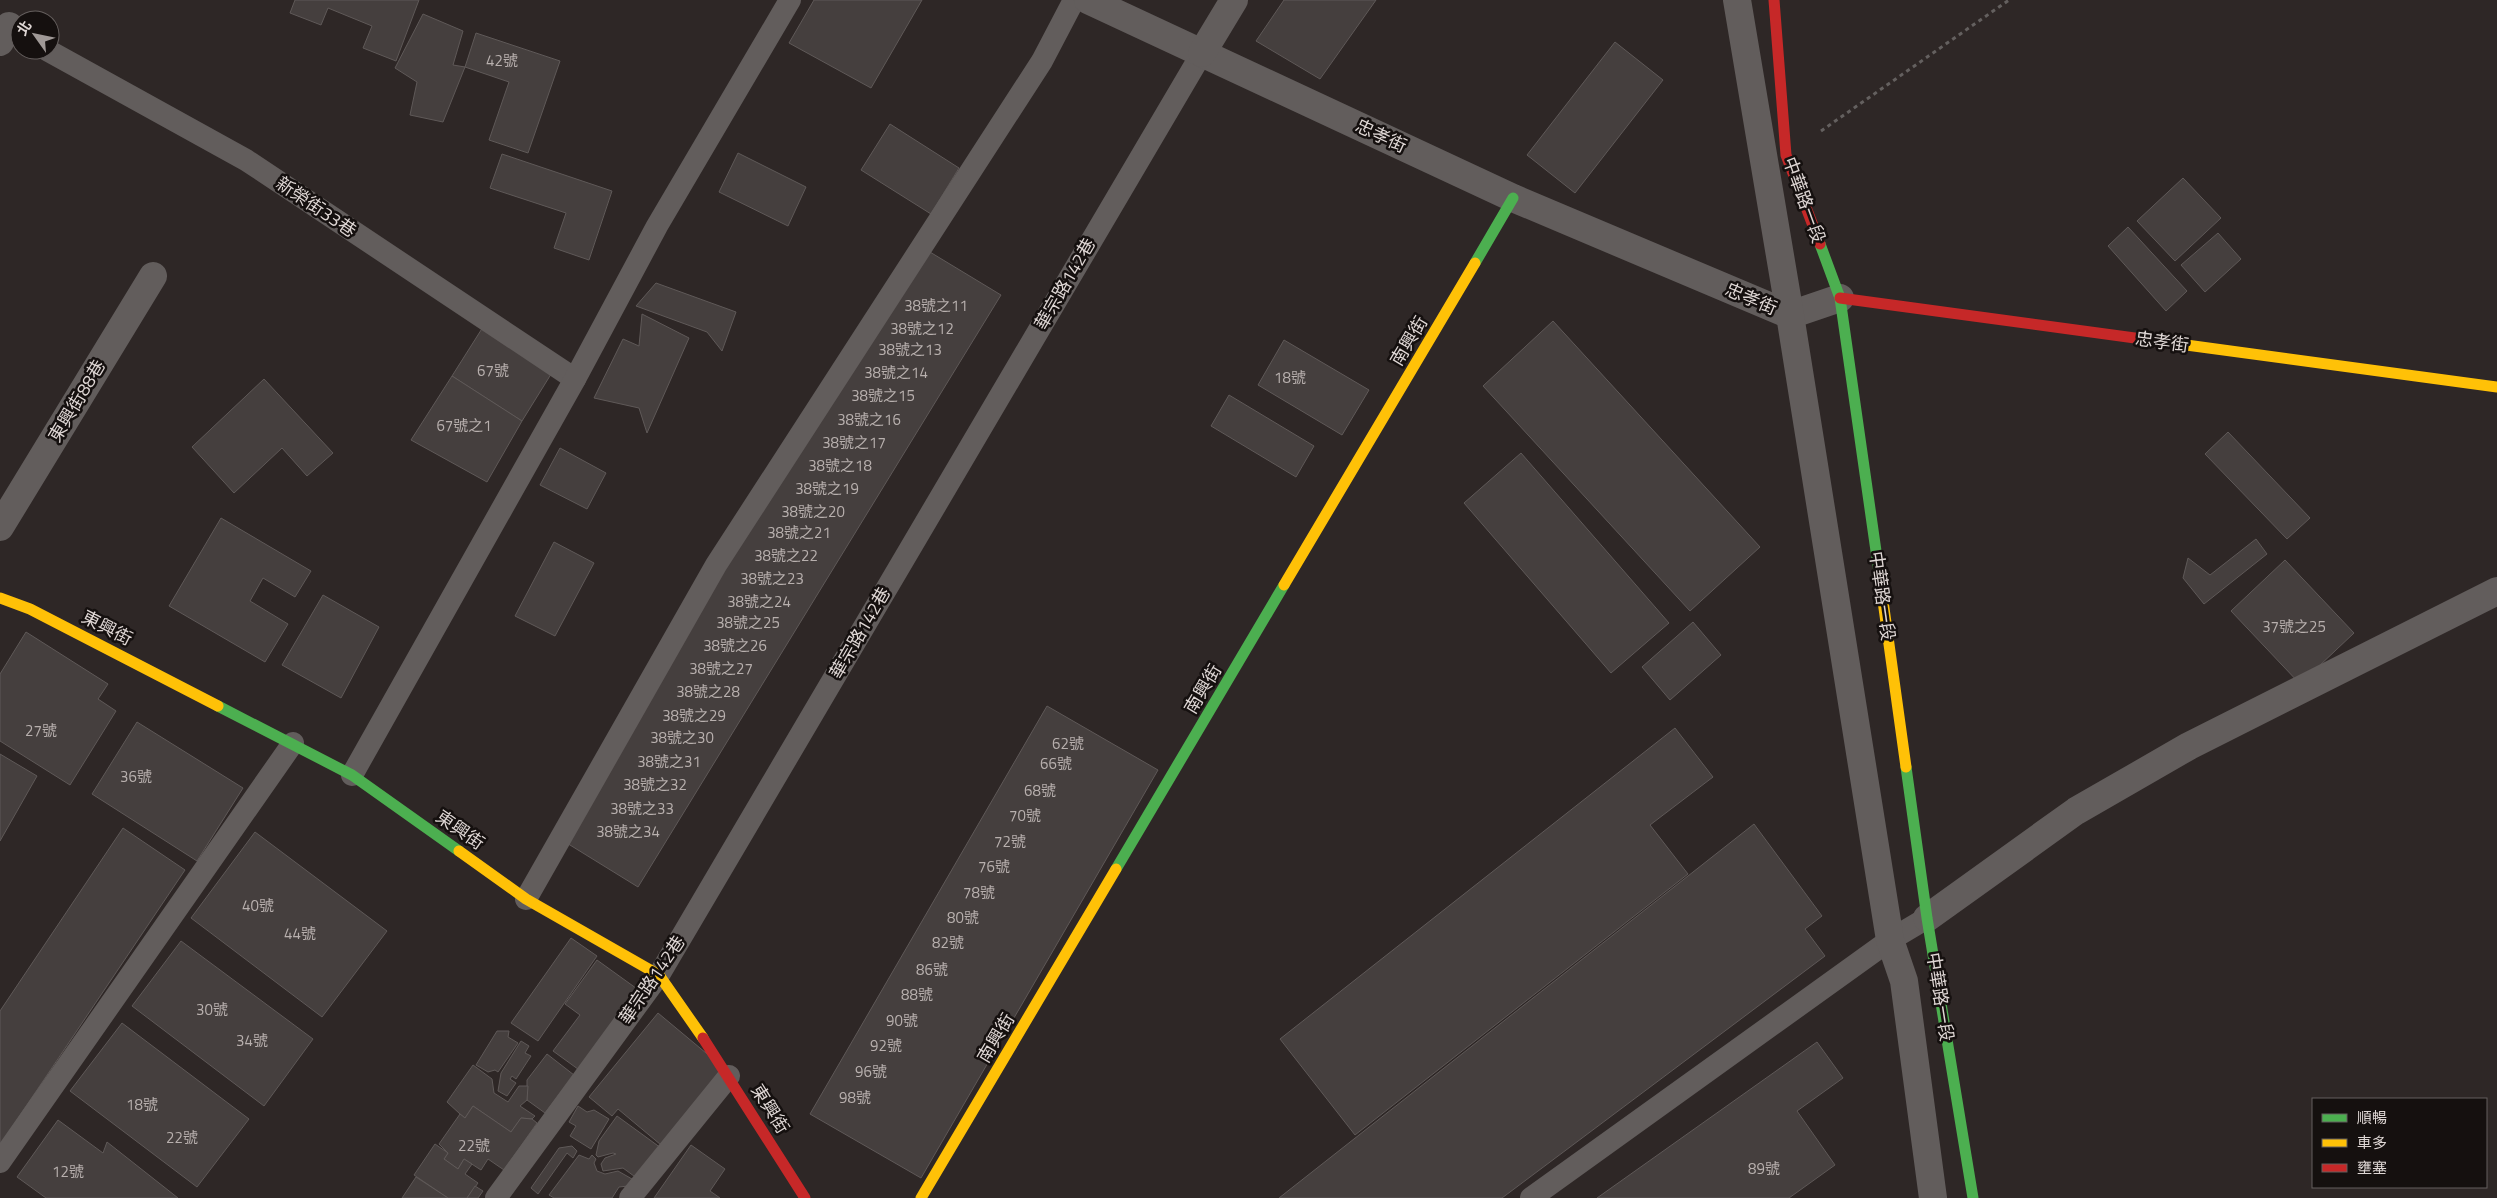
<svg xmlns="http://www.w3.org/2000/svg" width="2497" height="1198" font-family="'Titillium Web','Noto Sans TC',sans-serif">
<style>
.building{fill:#453f3e;stroke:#5f5958}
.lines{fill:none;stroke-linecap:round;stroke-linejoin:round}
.path{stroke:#64605f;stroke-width:3;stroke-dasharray:4 4;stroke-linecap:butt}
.lane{stroke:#625d5c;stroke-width:22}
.street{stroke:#625d5c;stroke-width:28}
.fast{stroke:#4caf50;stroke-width:11}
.slow{stroke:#ffc107;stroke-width:11}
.jam{stroke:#c62828;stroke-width:11}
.labels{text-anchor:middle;stroke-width:5;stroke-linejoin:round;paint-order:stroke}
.number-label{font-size:15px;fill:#b8b0ae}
.street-label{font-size:18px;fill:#ded6d4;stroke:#15100f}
</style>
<rect width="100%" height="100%" fill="#2e2726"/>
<g class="building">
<path d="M295 0H419L396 61 363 48 372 26 328 8 321 25 290 13Z"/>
<path d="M814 0H922L871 88 789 43Z"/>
<path d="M1284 0H1376L1320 79 1256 41Z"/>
<path d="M423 14 463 31 453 65 465 67 443 122 410 115 417 82 395 68Z"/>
<path d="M476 33 560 61 528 153 489 140 509 82 465 67Z"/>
<path d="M1615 42 1663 80 1575 193 1527 155Z"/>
<path d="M890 124 959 168 931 214 861 170Z"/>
<path d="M738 153 806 187 788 226 719 192Z"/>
<path d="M502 154 612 191 589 260 554 248 566 213 490 188Z"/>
<path d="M2183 178 2221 218 2175 261 2137 221Z"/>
<path d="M2128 227 2187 291 2166 311 2108 246Z"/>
<path d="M2218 233 2241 259 2205 292 2181 265Z"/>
<path d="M920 246 1001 295 638 887 557 837Z"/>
<path d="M656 283 736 312 722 351 707 332 636 306Z"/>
<path d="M642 314 689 338 647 433 639 408 594 398 623 339 639 346Z"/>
<path d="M1553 321 1760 547 1690 611 1483 386Z"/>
<path d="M483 327 553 371 522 421 452 376Z"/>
<path d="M1284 340 1369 390 1342 435 1258 385Z"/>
<path d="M452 376 522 421 487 482 411 440Z"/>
<path d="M264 379 333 453 307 476 282 448 234 493 192 447Z"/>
<path d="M1229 395 1314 446 1296 477 1211 426Z"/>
<path d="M2228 432 2310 518 2287 539 2205 454Z"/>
<path d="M560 448 606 473 587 509 540 485Z"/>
<path d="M1521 453 1669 623 1611 673 1464 503Z"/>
<path d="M221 518 311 571 295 597 263 578 250 601 288 624 265 662 169 606Z"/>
<path d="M2256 539 2267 554 2204 604 2183 578 2188 558 2210 575Z"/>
<path d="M554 542 594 563 555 636 515 616Z"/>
<path d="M2285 560 2354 633 2300 684 2231 611Z"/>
<path d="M323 595 379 627 341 698 282 665Z"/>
<path d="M1693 622 1721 655 1670 700 1642 667Z"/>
<path d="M26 632 108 684 98 699 116 711 70 785 0 741V674Z"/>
<path d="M1047 706 1158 770 921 1178 810 1114Z"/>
<path d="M137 722 243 788 197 861 92 794Z"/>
<path d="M1675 728 1713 777 1650 825 1688 874 1355 1135 1280 1039Z"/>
<path d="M0 754 37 776 0 841Z"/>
<path d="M1754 824 1822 916 1805 929 1825 956 1502 1198H1279Z"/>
<path d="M123 828 185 870 0 1145V1011Z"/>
<path d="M255 832 387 931 322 1017 191 918Z"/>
<path d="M571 938 597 956 538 1041 511 1023Z"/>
<path d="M181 941 313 1039 264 1106 132 1006Z"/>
<path d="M597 960 640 991 582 1072 553 1051 580 1015 565 1004Z"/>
<path d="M658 1013 730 1073 667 1150 618 1109 612 1116 589 1097Z"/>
<path d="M122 1023 249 1119 197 1187 70 1091Z"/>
<path d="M497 1031H509L508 1037 518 1043 498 1072 495 1070 488 1072 476 1065Z"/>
<path d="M521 1041 529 1046 525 1053 531 1056 516 1079 512 1076 510 1079 516 1083 507 1096 498 1091 501 1073Z"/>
<path d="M1817 1042 1843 1078 1797 1111 1835 1165 1789 1198H1597Z"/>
<path d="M547 1054 574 1075 545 1113 527 1100V1080Z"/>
<path d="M473 1065 492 1079 494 1093 508 1102 519 1086H528L527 1100 520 1106 535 1116 532 1119 521 1118 511 1132 473 1106 465 1118 460 1114 447 1102Z"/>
<path d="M473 1106 511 1132 521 1118 532 1119 537 1123 504 1170 488 1159 481 1170 464 1159 458 1169 444 1159 448 1153 439 1144 460 1114 465 1118Z"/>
<path d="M578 1106 587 1112 594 1110 609 1119 591 1149 570 1136 576 1126 569 1122Z"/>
<path d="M617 1116 661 1148 638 1179 623 1168 603 1171 601 1164 605 1158 616 1154 613 1153 598 1157 596 1155 599 1141Z"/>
<path d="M58 1120 103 1153 107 1142 178 1198H46L17 1177Z"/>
<path d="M435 1144 448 1153 444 1159 458 1169 464 1159 472 1164 465 1174 478 1183 467 1198H448L414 1175Z"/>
<path d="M691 1145 725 1169 710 1191 720 1198H654Z"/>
<path d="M572 1146 577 1151 573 1158 567 1153 538 1194 531 1188 559 1148Z"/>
<path d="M579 1155 589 1159 592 1155 596 1159 594 1163 597 1171 605 1174 618 1171 632 1179 628 1186 619 1187 612 1198H554L549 1195Z"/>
<path d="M416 1177 448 1198H402Z"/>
<path d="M475 1186 483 1191 478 1198H467Z"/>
</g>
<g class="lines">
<path class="path" d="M1821 131 2009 0"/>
<g class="lane">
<path d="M47 50 246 160 575 379"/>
<path d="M352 775 575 379 657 226 790 0"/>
<path d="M526 899 716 565 1042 61 1074 0"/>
<path d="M0 1162 293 743"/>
<path d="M496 1198 659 975 1202 53"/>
<path d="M630 1198 729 1076"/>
<path d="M1531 1198 1890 940 1927 918"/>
</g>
<g class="street">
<path d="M1088 0 1513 198 1790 315 1840 298"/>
<path d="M1737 0 1790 315 1890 940 1904 981 1933 1198"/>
<path d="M0 42 9 26"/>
<path d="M1202 53 1234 0"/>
<path d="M0 527 153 276"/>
<path d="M1927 918 2076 811 2189 746 2497 591"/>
</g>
<g class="fast">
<path d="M1820 244 1840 298 1879 572"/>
<path d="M1475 263 1513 198"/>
<path d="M218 706 352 775 459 851"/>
<path d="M1906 767 1927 918 1973 1198"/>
<path d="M1116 869 1284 585"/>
</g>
<g class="slow">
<path d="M2179 344 2497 387"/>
<path d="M1879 572 1906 767"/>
<path d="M1284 585 1475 263"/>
<path d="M0 598 30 609 218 706"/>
<path d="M459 851 526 899 659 975 703 1038"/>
<path d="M921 1198 1116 869"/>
</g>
<g class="jam">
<path d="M1774 0 1786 155 1820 244"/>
<path d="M1840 298 2179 344"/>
<path d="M703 1038 805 1198"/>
</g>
</g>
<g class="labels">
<g class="number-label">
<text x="502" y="66">42號</text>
<text x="936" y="311">38號之11</text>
<text x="922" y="334">38號之12</text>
<text x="910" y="355">38號之13</text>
<text x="493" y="376">67號</text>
<text x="896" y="378">38號之14</text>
<text x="1290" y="383">18號</text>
<text x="883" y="401">38號之15</text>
<text x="869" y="425">38號之16</text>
<text x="464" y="431">67號之1</text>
<text x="854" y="448">38號之17</text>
<text x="840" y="471">38號之18</text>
<text x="827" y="494">38號之19</text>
<text x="813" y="517">38號之20</text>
<text x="799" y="538">38號之21</text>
<text x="786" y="561">38號之22</text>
<text x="772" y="584">38號之23</text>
<text x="759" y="607">38號之24</text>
<text x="748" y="628">38號之25</text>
<text x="2294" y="632">37號之25</text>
<text x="735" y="651">38號之26</text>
<text x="721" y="674">38號之27</text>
<text x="708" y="697">38號之28</text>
<text x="694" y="721">38號之29</text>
<text x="41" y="736">27號</text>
<text x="682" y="743">38號之30</text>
<text x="1068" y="749">62號</text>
<text x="669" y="767">38號之31</text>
<text x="1056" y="769">66號</text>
<text x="136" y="782">36號</text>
<text x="655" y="790">38號之32</text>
<text x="1040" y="796">68號</text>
<text x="642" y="814">38號之33</text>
<text x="1025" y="821">70號</text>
<text x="628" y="837">38號之34</text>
<text x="1010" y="847">72號</text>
<text x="994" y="872">76號</text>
<text x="979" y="898">78號</text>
<text x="258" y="911">40號</text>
<text x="963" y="923">80號</text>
<text x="300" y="939">44號</text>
<text x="948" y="948">82號</text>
<text x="932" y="975">86號</text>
<text x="917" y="1000">88號</text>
<text x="212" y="1015">30號</text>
<text x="902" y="1026">90號</text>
<text x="252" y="1046">34號</text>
<text x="886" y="1051">92號</text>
<text x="871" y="1077">96號</text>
<text x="855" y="1103">98號</text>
<text x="142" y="1110">18號</text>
<text x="182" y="1143">22號</text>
<text x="474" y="1151">22號</text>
<text x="1764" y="1174">89號</text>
<text x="68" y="1177">12號</text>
</g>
<g class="street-label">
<text transform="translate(1381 136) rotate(25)" y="6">忠孝街</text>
<text transform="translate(1804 200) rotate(70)" y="6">中華路一段</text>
<text transform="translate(316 207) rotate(34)" y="6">新榮街33巷</text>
<text transform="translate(1065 284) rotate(-60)" y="6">華宗路142巷</text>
<text transform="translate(1751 299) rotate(23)" y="6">忠孝街</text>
<text transform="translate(1409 341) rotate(-59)" y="6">南興街</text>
<text transform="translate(2162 342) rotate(8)" y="6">忠孝街</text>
<text transform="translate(77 401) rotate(-59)" y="6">東興街88巷</text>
<text transform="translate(1882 596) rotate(82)" y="6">中華路一段</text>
<text transform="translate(107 628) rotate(27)" y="6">東興街</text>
<text transform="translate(860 633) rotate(-60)" y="6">華宗路142巷</text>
<text transform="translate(1203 689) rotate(-59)" y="6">南興街</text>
<text transform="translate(460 830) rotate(35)" y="6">東興街</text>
<text transform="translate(652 980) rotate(-56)" y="6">華宗路142巷</text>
<text transform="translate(1940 997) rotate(81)" y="6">中華路一段</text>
<text transform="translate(996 1038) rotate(-59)" y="6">南興街</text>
<text transform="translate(770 1109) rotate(58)" y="6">東興街</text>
</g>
</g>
<rect x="2312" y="1098" width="175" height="90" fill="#15100f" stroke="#655f5e"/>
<rect x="2322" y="1114" width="25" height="8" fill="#4caf50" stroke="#655f5e"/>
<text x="2357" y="1123" font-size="15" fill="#ded6d4">順暢</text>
<rect x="2322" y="1139" width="25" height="8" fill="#ffc107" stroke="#655f5e"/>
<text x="2357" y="1148" font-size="15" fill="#ded6d4">車多</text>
<rect x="2322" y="1164" width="25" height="8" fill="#c62828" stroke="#655f5e"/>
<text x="2357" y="1173" font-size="15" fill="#ded6d4">壅塞</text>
<g transform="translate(35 35) rotate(303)"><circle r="24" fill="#15100f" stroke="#655f5e"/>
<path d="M0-4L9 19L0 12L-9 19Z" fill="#a09997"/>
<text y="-8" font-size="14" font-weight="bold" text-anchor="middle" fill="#ded6d4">北</text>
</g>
</svg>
